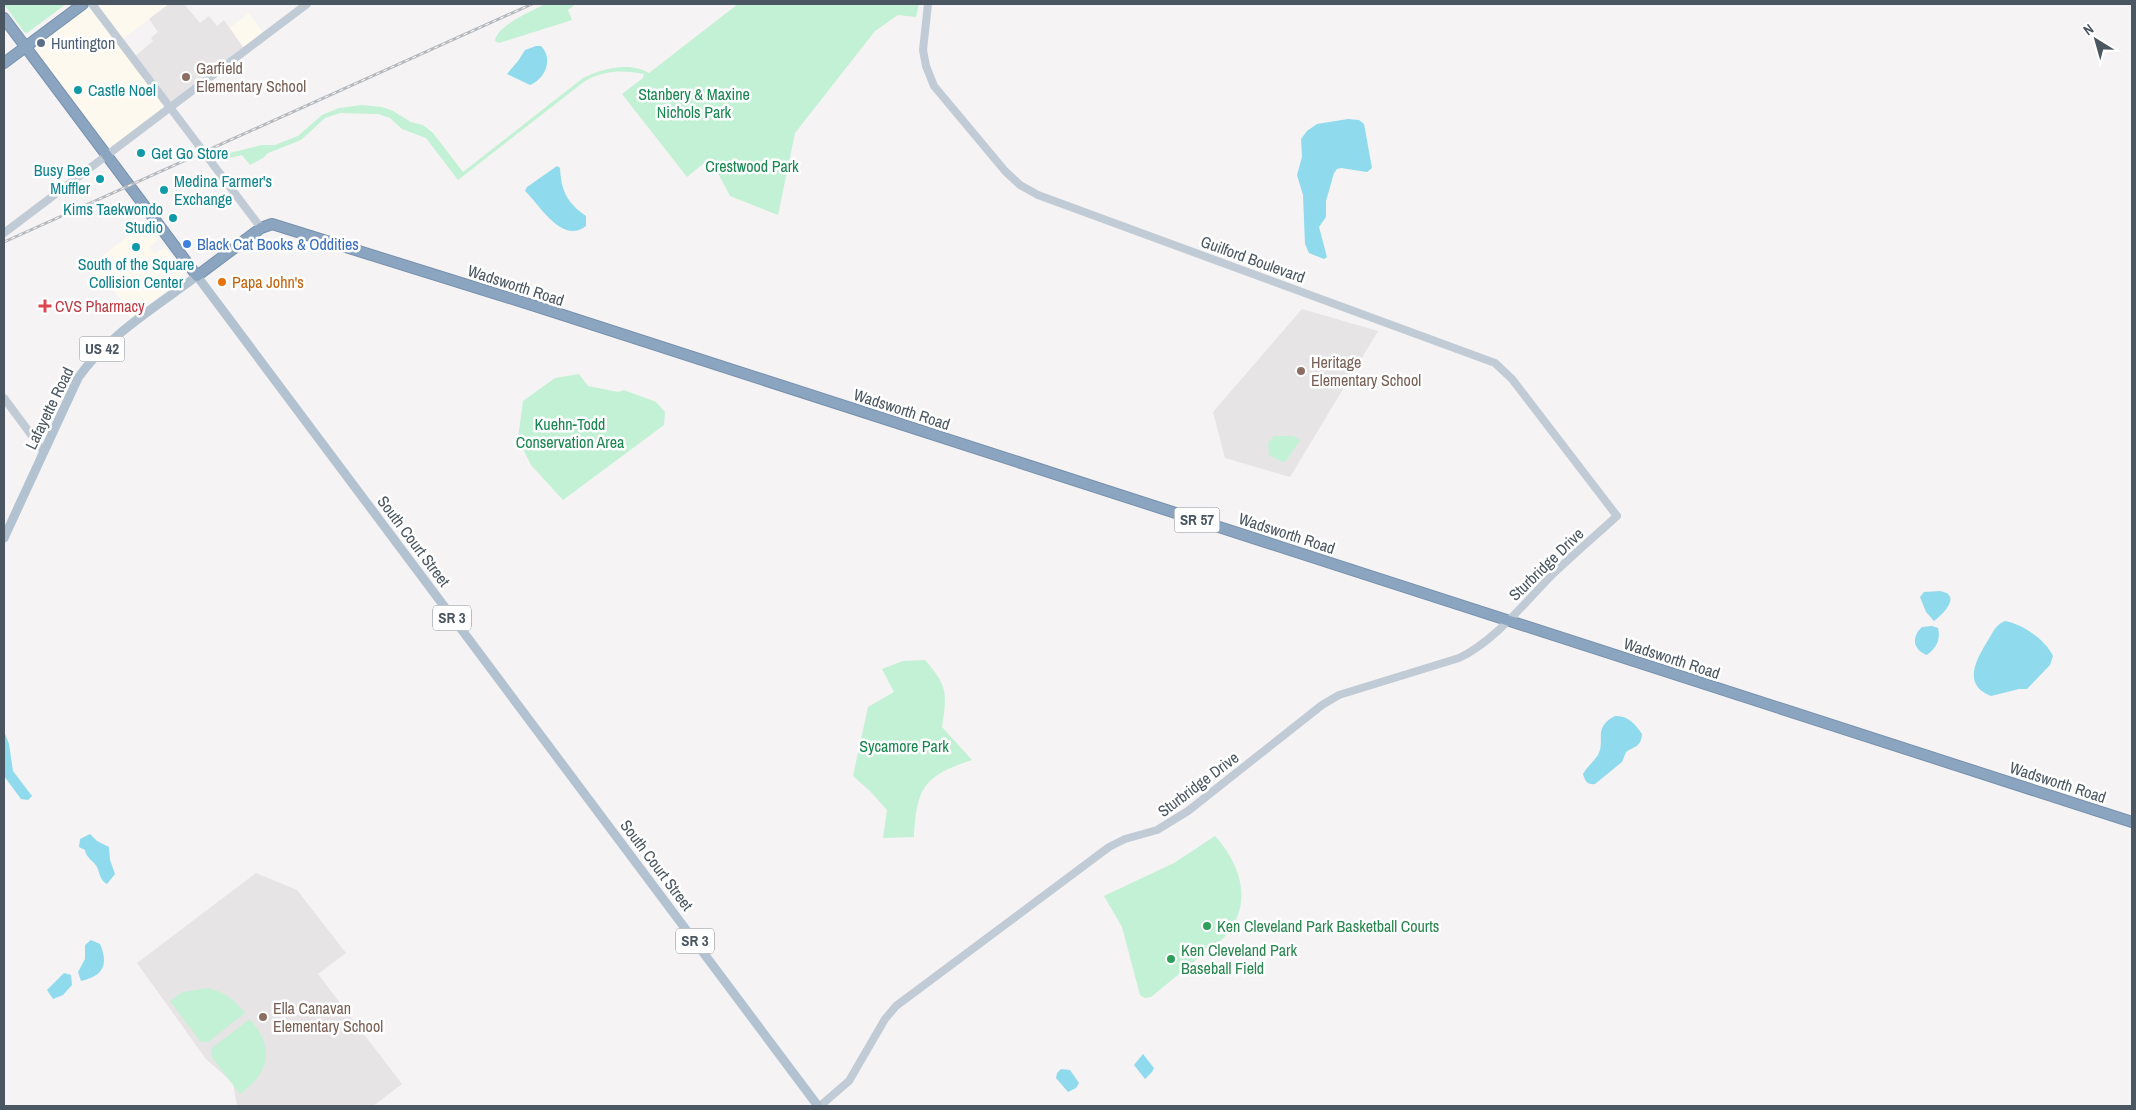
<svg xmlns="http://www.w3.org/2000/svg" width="2136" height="1110" font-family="'Archivo Narrow',sans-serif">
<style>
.commercial{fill:#fdf9ef}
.education{fill:#e6e4e5}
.green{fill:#c3f1d5}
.water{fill:#90daee}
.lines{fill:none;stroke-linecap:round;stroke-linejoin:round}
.highway-casing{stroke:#7690ad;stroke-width:12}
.secondary{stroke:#c1cbd6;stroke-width:8}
.primary{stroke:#b3c2d1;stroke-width:9}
.highway{stroke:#8ba5c1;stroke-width:10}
.rail-casing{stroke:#b5b8bd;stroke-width:3}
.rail{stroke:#fff;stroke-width:1;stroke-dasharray:4;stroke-linecap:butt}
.service-dot{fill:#5c6f8a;stroke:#fff;stroke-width:2}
.education-dot{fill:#8d6e63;stroke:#fff;stroke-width:2}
.culture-dot{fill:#0f9aa8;stroke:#fff;stroke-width:2}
.shop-dot{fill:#3f7fe0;stroke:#fff;stroke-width:2}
.food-dot{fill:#e8710a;stroke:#fff;stroke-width:2}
.health-dot{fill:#e0444e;stroke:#fff;stroke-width:2}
.leisure-dot{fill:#2e9e5b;stroke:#fff;stroke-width:2}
.labels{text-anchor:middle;stroke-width:5;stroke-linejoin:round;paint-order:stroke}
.shield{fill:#fff;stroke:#808990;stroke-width:1}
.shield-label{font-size:15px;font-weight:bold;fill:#4a5661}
.service-label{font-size:16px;fill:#4e5e75;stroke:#fff;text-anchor:start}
.education-label{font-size:16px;fill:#785e54;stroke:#fff;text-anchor:start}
.culture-label{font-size:16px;fill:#0d838f;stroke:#fff;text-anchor:start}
.park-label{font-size:16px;fill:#17864f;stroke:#fff}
.shop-label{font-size:16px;fill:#366cbe;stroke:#fff;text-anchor:start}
.street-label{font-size:16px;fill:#4a5661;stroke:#fff}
.food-label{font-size:16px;fill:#c56008;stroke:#fff;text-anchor:start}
.health-label{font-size:16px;fill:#be3a42;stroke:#fff;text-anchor:start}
.leisure-label{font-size:16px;fill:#27864d;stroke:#fff;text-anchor:start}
</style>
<rect width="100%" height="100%" fill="#f5f3f3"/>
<g class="commercial">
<path d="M83 4H169L120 41 170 107 107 155 25 47Z"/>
<path d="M249 13 265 35 245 50 230 28Z"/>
<path d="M146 223 158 240 150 247 154 254 165 247 184 273 183 279 130 318 123 309 122 302 108 283 101 285 87 267Z"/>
</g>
<g class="education">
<path d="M169 4H184L200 23 209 16 217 26 224 20 245 50 170 107 133 58 153 41 151 38 158 32 149 19Z"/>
<path d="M1302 309 1378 331 1290 477 1225 458 1213 412Z"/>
<path d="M256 873 297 890 346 953 318 974 402 1084 373 1106H237L233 1083 206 1059 137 963Z"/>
</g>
<g class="green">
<path d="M4 4H66L27 33 24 32Z"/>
<path d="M546 4H576L568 10 572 20 499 43 495 41C496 26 533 10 546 4Z"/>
<path d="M738 4H919L916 17 898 15 875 31 795 133 778 215 730 196 710 158 687 177 622 94 643 78 644 74C622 70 605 70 585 81L458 180 426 138 402 129 390 118 378 114 340 113 325 118 301 140 268 153 263 158 250 165 242 155 212 162 209 158 262 145H275L298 136 322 115 339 108 362 105 382 107 393 111 411 122 423 125 433 133 463 172 583 78C601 69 629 61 649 73Z"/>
<path d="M579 374 588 386 618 392 624 390 656 402 665 412 664 425 563 500 531 465 518 439 523 401 555 378Z"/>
<path d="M1274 436H1293L1300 440 1286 461 1283 462 1269 455 1268 443Z"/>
<path d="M925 660C948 686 947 694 942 727L972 760C923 776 917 788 914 837L883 838 887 810 870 791 853 776 868 707 894 692 882 669 903 661Z"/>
<path d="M1215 836C1238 861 1253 899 1230 930 1222 942 1207 951 1196 960 1181 972 1166 985 1151 997L1145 998 1140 995 1122 927 1104 896 1174 863Z"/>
<path d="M208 988C225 993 234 999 245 1013L208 1042H201L170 1001 183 992Z"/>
<path d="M250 1019C275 1049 270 1072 240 1094L211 1056 212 1048Z"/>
</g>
<g class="water">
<path d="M536 46H541C554 59 545 79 530 85L507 74 518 61 525 50Z"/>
<path d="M1348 119 1359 120 1364 124 1372 168 1367 172 1341 168 1337 169 1334 173 1326 201V217L1319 227 1327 257 1324 259 1309 253 1305 244 1303 195 1297 175 1302 157 1301 139 1307 131 1317 124Z"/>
<path d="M557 166 560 168C561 190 567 203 586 216V226C562 245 540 205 525 191L527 187Z"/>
<path d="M1940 591C1963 595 1942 615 1934 621L1926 612 1920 597 1924 592Z"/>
<path d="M2005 621C2022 624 2045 639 2053 656L2050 665 2027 689H2019L1991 696C1962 685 1976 660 1987 642 1992 634 1995 625 2005 621Z"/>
<path d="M1932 626 1938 628C1941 640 1936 648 1927 655 1913 650 1911 637 1922 627Z"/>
<path d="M1615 716C1628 715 1636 725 1642 734 1641 747 1635 746 1626 752L1622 762 1595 784C1587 785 1585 781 1583 774 1587 767 1593 762 1598 755 1606 740 1592 728 1615 716Z"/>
<path d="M4 731 9 744 13 771 32 796 28 800 21 799 4 776Z"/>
<path d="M90 834 97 841 109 847 110 860 115 874 107 884C100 880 100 874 97 867 93 860 86 858 85 850L79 847 80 839Z"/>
<path d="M91 940 100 944C109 965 103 976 81 981L78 972 85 959V945Z"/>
<path d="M64 973 71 975 72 985 63 995 53 999 47 990Z"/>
<path d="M1143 1054 1154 1068 1152 1072 1145 1079 1134 1065Z"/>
<path d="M1061 1069 1070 1070 1079 1083 1076 1088 1068 1092 1056 1078 1057 1073Z"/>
</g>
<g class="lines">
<defs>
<g id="highway">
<path d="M4 18 197 276 261 228 272 224 535 306 2132 822"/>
<path d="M4 63 83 4"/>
</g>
</defs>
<use href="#highway" class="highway-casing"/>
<g class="secondary">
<path d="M92 4 261 228"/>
<path d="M4 233 307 4"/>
<path d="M4 398 44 452"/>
<path d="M820 1106 849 1081 885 1019 896 1006 1109 847 1125 839 1157 830 1188 811 1322 705 1339 695 1459 658C1495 641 1526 601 1554 573 1574 554 1596 535 1617 516L1512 379 1495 363 1038 195 1020 185 1005 171 934 86 926 66 923 50 928 4"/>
</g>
<path class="primary" d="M4 538 78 378C108 335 156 307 197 276L818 1106"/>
<use href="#highway" class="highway"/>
<defs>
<path id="rail" d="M4 242 532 4"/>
</defs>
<use href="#rail" class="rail-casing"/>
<use href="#rail" class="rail"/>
</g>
<circle class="service-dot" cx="41" cy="43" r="5"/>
<g class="education-dot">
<circle cx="186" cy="77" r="5"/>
<circle cx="1301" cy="371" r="5"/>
<circle cx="263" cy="1017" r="5"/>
</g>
<g class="culture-dot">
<circle cx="78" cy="90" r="5"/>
<circle cx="141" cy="153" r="5"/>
<circle cx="100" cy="179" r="5"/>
<circle cx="164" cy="190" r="5"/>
<circle cx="173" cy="218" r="5"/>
<circle cx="136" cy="247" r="5"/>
</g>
<circle class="shop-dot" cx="187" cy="244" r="5"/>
<circle class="food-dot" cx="222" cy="282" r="5"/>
<path class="health-dot" d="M42.5 298.5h5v5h5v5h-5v5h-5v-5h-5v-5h5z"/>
<g class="leisure-dot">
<circle cx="1207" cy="926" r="5"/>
<circle cx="1171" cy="959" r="5"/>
</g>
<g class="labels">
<g class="shield">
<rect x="79.5" y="336.5" width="45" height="25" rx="4"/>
<rect x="1174.5" y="507.5" width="45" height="25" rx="4"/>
<rect x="433" y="605.5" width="38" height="25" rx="4"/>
<rect x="676" y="928.5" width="38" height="25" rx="4"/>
</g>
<g class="shield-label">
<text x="102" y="354">US 42</text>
<text x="1197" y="525">SR 57</text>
<text x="452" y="623">SR 3</text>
<text x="695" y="946">SR 3</text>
</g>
<g class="service-label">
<text x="51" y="49">Huntington</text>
</g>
<g class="education-label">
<text x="196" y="74">Garfield<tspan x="196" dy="18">Elementary School</tspan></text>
<text x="1311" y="368">Heritage<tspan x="1311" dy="18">Elementary School</tspan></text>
<text x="273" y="1014">Ella Canavan<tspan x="273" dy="18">Elementary School</tspan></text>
</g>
<g class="culture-label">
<text x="88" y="96">Castle Noel</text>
<text x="151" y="159">Get Go Store</text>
<text x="90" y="176" text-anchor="end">Busy Bee<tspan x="90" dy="18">Muffler</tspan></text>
<text x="174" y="187">Medina Farmer's<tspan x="174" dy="18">Exchange</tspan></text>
<text x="163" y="215" text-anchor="end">Kims Taekwondo<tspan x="163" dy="18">Studio</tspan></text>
<text x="136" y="270" text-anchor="middle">South of the Square<tspan x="136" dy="18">Collision Center</tspan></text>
</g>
<g class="park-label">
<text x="694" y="100">Stanbery &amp; Maxine<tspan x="694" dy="18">Nichols Park</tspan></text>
<text x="752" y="172">Crestwood Park</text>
<text x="570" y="430">Kuehn-Todd<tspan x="570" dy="18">Conservation Area</tspan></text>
<text x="904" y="752">Sycamore Park</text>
</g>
<g class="shop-label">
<text x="197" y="250">Black Cat Books &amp; Oddities</text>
</g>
<g class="street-label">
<text transform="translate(1253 259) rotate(20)" y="6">Guilford Boulevard</text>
<text transform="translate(516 285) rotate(18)" y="6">Wadsworth Road</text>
<text transform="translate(49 408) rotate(-64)" y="6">Lafayette Road</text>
<text transform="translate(902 409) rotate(18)" y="6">Wadsworth Road</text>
<text transform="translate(1287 533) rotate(18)" y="6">Wadsworth Road</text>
<text transform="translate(414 541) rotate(53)" y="6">South Court Street</text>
<text transform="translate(1546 564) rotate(-44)" y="6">Sturbridge Drive</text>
<text transform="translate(1672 658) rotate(18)" y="6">Wadsworth Road</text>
<text transform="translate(2058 782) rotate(18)" y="6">Wadsworth Road</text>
<text transform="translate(1198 784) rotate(-37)" y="6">Sturbridge Drive</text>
<text transform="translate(657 865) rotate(53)" y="6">South Court Street</text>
</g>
<g class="food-label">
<text x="232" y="288">Papa John's</text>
</g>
<g class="health-label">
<text x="55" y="312">CVS Pharmacy</text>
</g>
<g class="leisure-label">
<text x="1217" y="932">Ken Cleveland Park Basketball Courts</text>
<text x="1181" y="956">Ken Cleveland Park<tspan x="1181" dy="18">Baseball Field</tspan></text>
</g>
</g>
<rect width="2136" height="1110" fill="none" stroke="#4a5661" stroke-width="10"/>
<g transform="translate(2096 40) rotate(323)" stroke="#ffffff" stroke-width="4" paint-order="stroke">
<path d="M0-4L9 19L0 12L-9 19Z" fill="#4a5661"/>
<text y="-8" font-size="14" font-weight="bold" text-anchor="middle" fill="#4a5661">N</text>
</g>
</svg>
